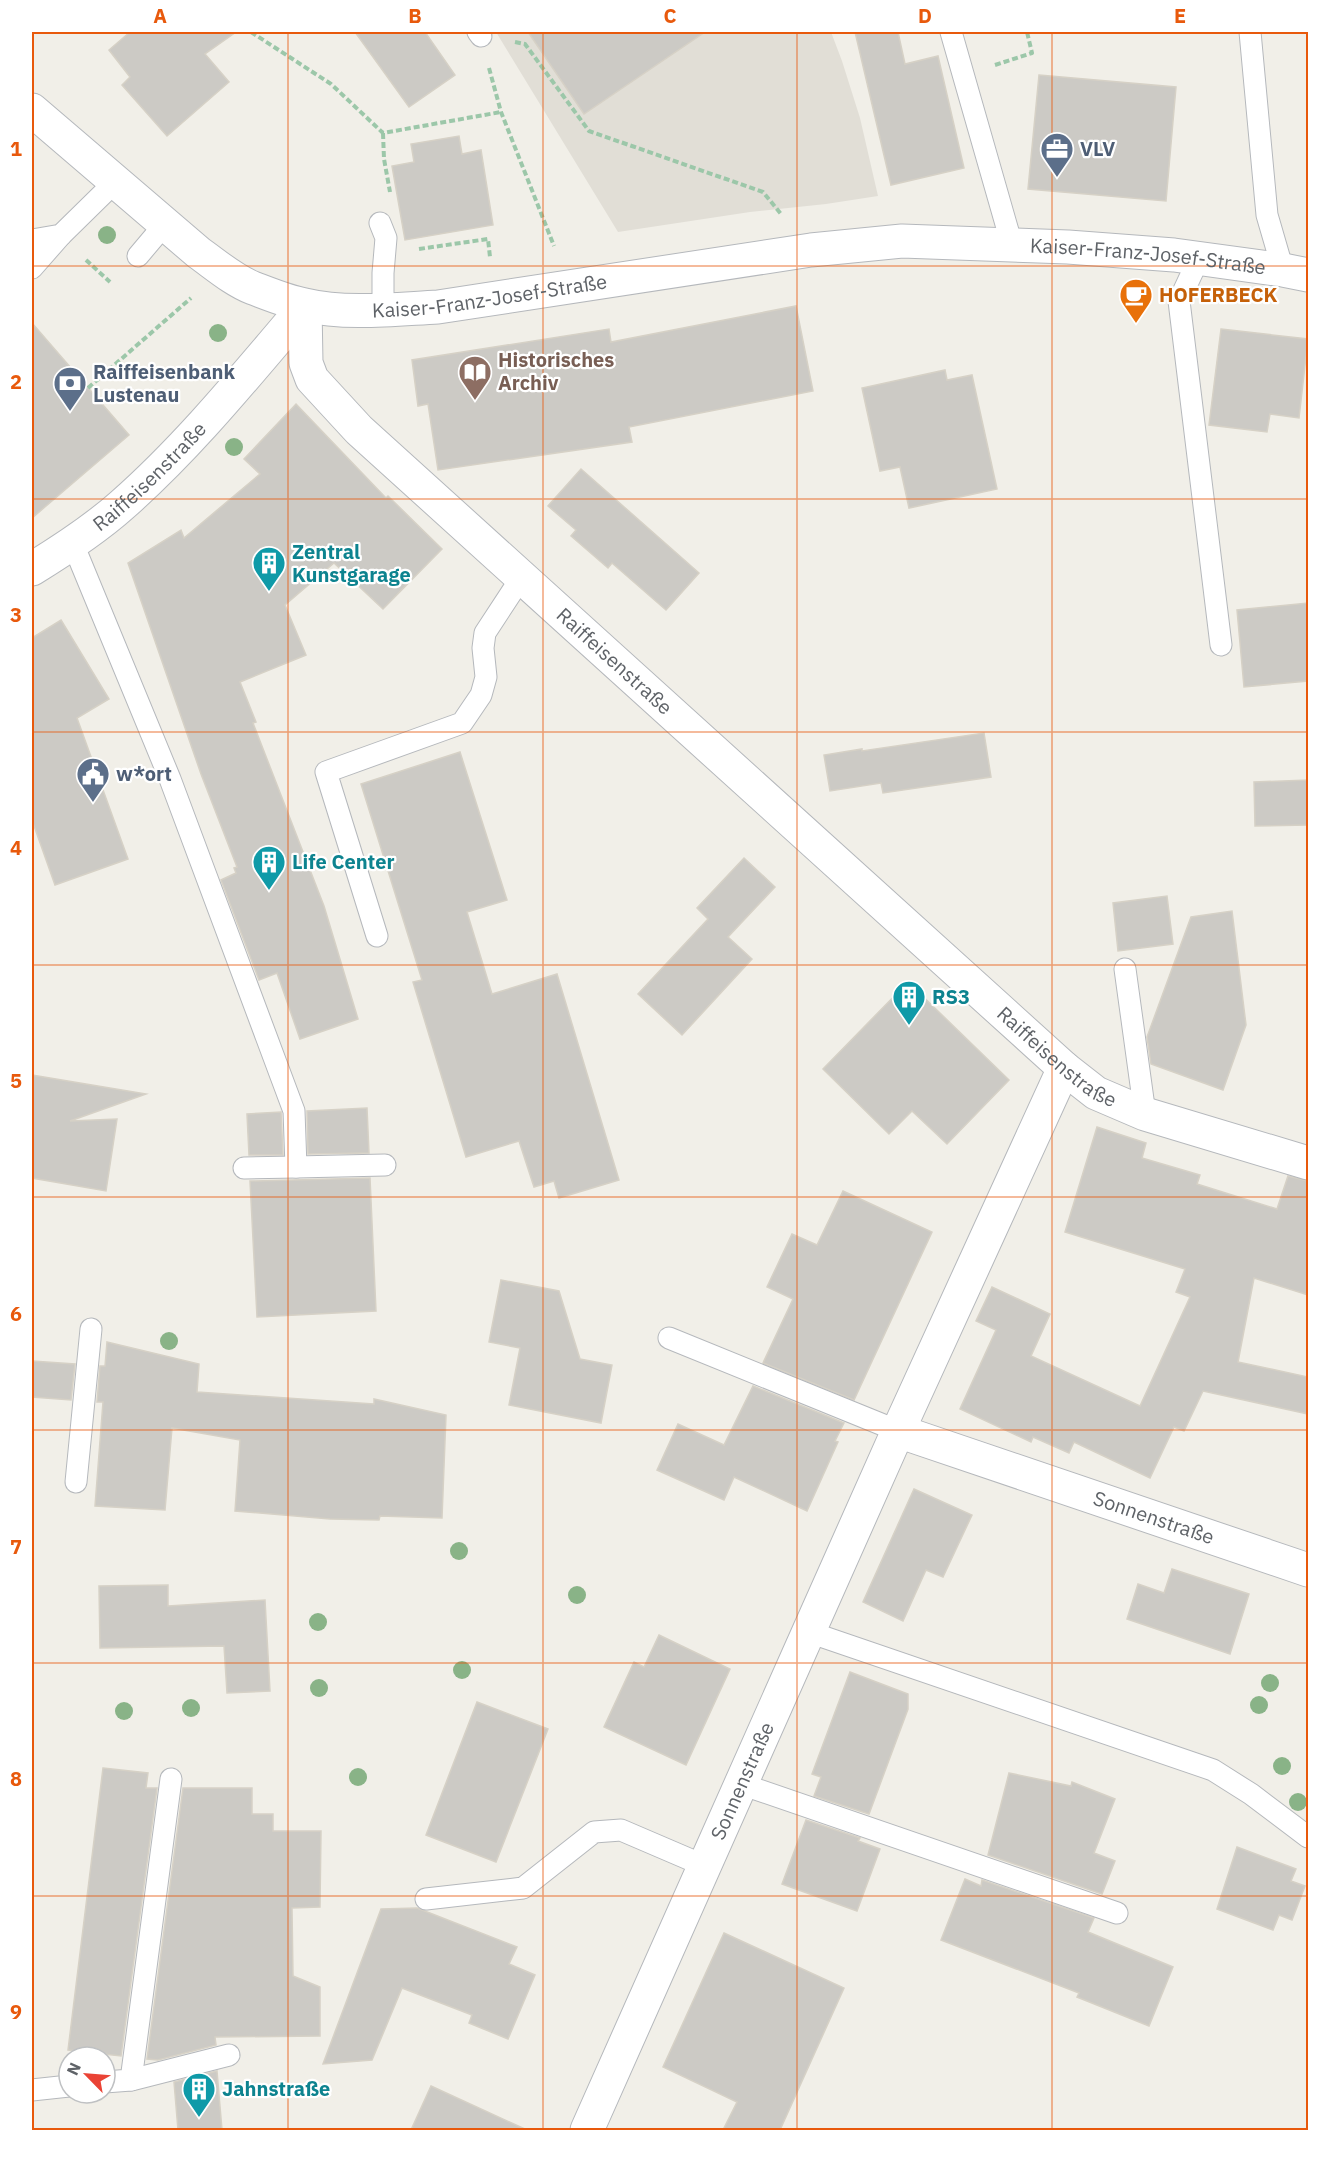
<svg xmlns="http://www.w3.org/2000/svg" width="1340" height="2162" font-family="'IBM Plex Sans',sans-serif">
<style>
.education{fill:#e1ded6}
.building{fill:#cccac5;stroke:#d6d1c6;stroke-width:1.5}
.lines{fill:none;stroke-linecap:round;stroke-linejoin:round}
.service-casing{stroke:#b5b8bc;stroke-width:23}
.minor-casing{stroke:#b5b8bc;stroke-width:35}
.path{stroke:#9cc7a9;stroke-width:4;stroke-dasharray:6 3;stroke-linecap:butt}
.service{stroke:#fff;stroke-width:21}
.minor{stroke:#fff;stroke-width:33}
.tree{fill:#89b387}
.grid{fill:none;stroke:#e8590c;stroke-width:1.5;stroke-opacity:0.55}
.labels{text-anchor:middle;stroke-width:4.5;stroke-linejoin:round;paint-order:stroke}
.service-label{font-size:20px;font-weight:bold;fill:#4e5e75;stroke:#fff;text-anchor:start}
.street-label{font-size:20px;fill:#5f6368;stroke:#fff}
.food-label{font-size:20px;font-weight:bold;fill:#c56008;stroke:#fff;text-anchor:start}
.education-label{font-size:20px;font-weight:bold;fill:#785e54;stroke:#fff;text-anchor:start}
.culture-label{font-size:20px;font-weight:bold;fill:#0d838f;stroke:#fff;text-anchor:start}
.neatline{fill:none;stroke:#e8590c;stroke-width:2}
.grid-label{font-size:20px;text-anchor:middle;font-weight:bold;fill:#e8590c}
</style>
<rect width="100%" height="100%" fill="#f1efe8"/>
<path class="education" d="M496 32H831L842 61 860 118 878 196 826 204 750 212 618 232Z"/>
<g class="building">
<path d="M130 32H236L205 54 229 82 167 136 122 85 130 77 109 50Z"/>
<path d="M355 32H425L455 75 409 107Z"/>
<path d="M528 32H705L584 114Z"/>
<path d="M855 32H898L905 64 938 56 964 168 891 185Z"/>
<path d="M1039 75 1176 87 1166 201 1028 189Z"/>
<path d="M459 136 462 154 481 150 493 225 405 240 392 166 414 162 411 144Z"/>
<path d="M796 306 813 391 629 427 632 442 438 470 428 404 418 406 412 360 609 329 611 342Z"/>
<path d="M32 323 129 435 32 518Z"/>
<path d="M1221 329 1308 339 1299 418 1270 414 1267 432 1209 425Z"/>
<path d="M945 370 947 380 972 375 997 489 909 508 900 467 880 471 862 388Z"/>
<path d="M296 404 386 498 388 496 442 549 383 609 334 563 285 605 306 655 240 682 256 722 253 723 324 906 358 1019 300 1039 277 973 259 980 221 880 236 873 234 868 237 867 201 774 128 563 181 530 184 538 260 474 244 459Z"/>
<path d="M581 469 699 573 666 610 612 563 608 568 571 536 576 530 548 506Z"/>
<path d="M1308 603V681L1244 687 1237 610Z"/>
<path d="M61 620 109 699 77 718 128 859 55 885 32 820V638Z"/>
<path d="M984 733 991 777 883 793 881 783 830 791 824 755 862 749V751Z"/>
<path d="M460 752 507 900 467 912 492 994 557 974 619 1180 559 1198 554 1181 534 1187 519 1141 466 1157 413 982 422 980 361 784Z"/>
<path d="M1308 780V825L1255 826 1254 782Z"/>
<path d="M744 858 775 887 728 937 752 959 682 1035 638 994 708 919 697 908Z"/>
<path d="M1167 896 1173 944 1118 951 1113 903Z"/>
<path d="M1232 911 1246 1025 1223 1090 1151 1064 1147 1037 1191 917Z"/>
<path d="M908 982 1009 1080 947 1144 912 1111 889 1134 823 1069Z"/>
<path d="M32 1075 146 1094 70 1121 117 1119 106 1191 32 1178Z"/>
<path d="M367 1108 369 1153 308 1154 307 1111Z"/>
<path d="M281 1112 283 1155H249L247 1114Z"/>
<path d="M1097 1127 1146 1143 1142 1158 1200 1175 1197 1184 1277 1209 1288 1176 1308 1181V1295L1254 1278 1238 1362 1308 1377V1414L1203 1391 1184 1431 1174 1427 1150 1478 1074 1442 1069 1453 1033 1437 1031 1442 960 1409 996 1330 976 1321 992 1287 1050 1314 1031 1356 1140 1406 1190 1297 1176 1292 1185 1269 1065 1232Z"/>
<path d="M370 1178 376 1311 257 1317 250 1181Z"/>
<path d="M843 1191 932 1232 854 1400 763 1363 793 1299 767 1287 792 1234 817 1245Z"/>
<path d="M501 1280 559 1291 580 1359 612 1365 601 1423 509 1405 520 1348 489 1342Z"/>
<path d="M107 1342 199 1364 197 1392 374 1404V1399L446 1415 442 1518 380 1516 379 1520 330 1519 235 1511 240 1440 172 1428 165 1510 95 1506 103 1402H97L100 1366H105Z"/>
<path d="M32 1361 75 1364 71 1400 32 1397Z"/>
<path d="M753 1386 844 1423 835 1441 838 1442 807 1511 734 1477 724 1500 657 1470 678 1424 724 1445Z"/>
<path d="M914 1489 972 1515 943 1577 926 1570 903 1621 863 1602Z"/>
<path d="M1172 1569 1249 1594 1230 1654 1127 1619 1138 1584 1164 1593Z"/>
<path d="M168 1585V1606L265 1600 270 1691 227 1693 224 1646 100 1648 99 1586Z"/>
<path d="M659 1635 730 1669 686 1765 604 1727 634 1662 644 1667Z"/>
<path d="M850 1672 908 1694V1709L869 1814 814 1796 821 1777 812 1774Z"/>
<path d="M477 1702 548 1729 496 1862 426 1835Z"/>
<path d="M103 1768 148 1773 146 1788H157L121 2056 68 2050Z"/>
<path d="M1009 1773 1071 1786 1072 1782 1115 1799 1094 1853 1115 1861 1102 1894 988 1855Z"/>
<path d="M183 1788H252V1814H273V1831H321L320 1907 292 1908 293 1976 320 1987V2036L215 2037 216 2045 158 2060 147 2059Z"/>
<path d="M806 1820 860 1838 858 1841 880 1849 857 1911 782 1884Z"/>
<path d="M1237 1847 1296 1869 1291 1881 1305 1886 1292 1920 1279 1915 1273 1930 1217 1909Z"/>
<path d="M965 1879 981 1886 982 1880 1094 1918 1088 1932 1173 1967 1149 2026 1077 1997 1079 1993 941 1940Z"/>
<path d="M417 1908 517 1947 509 1964 535 1975 508 2039 469 2023 472 2015 402 1988 372 2060 323 2064 381 1909Z"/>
<path d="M724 1933 844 1988 780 2130H723L737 2102 663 2067Z"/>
<path d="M217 2071 222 2130H178L174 2082Z"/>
<path d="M431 2086 527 2130H411Z"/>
</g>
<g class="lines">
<defs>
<g id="service">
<path d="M478 32 481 36"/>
<path d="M951 32 1012 245"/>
<path d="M1250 32 1267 215 1283 270"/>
<path d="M380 223 386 238 383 273V310"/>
<path d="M32 240 61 235 115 182"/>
<path d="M138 256 165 224"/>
<path d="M1199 258 1179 301 1221 645"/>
<path d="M32 268 61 235"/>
<path d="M73 544 170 779 294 1111 296 1167 385 1165"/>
<path d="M377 936 326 772 462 723 481 695 486 677 483 648 485 633 521 578"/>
<path d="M1125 969 1145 1114"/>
<path d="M244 1168 296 1167"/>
<path d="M669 1338 898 1431"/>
<path d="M76 1482 91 1329"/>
<path d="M809 1632 1213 1770 1251 1794 1308 1837"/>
<path d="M741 1784 1117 1913"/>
<path d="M426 1899 523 1888 594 1832 621 1830 705 1866"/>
<path d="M131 2080 229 2055"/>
<path d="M105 2082 131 2080 171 1779"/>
<path d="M32 2090 69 2086"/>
</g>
<g id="minor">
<path id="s1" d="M32 110 199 253C216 265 233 280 253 288 269 294 288 302 305 305 346 315 397 309 438 307L811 250 902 241 1068 247 1174 255 1283 270 1308 275"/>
<path id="s2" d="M305 306 306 363 312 379 359 430 1064 1068 1096 1093 1145 1114 1308 1163"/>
<path id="s3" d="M32 569C63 550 94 530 122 505 189 446 247 374 305 306"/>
<path id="s4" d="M898 1431 1308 1570"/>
<path id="s5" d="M587 2130 898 1431 1064 1068"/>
</g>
</defs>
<use href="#service" class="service-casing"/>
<use href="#minor" class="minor-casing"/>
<g class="path">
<path d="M251 32 331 84 383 133 501 112"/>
<path d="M515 42 525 44 589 131 763 192 781 214"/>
<path d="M995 65 1032 53 1027 32"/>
<path d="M489 68 501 112 554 246"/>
<path d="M383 133 384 159 390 192"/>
<path d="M419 249 488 239 490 257"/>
<path d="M86 260 110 282"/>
<path d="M88 388 191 298"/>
</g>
<use href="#service" class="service"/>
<use href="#minor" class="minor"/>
</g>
<g class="tree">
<circle cx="107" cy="235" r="9"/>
<circle cx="218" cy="333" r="9"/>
<circle cx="234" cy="447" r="9"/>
<circle cx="169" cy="1341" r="9"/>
<circle cx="459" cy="1551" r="9"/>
<circle cx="577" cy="1595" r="9"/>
<circle cx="318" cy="1622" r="9"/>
<circle cx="462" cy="1670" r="9"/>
<circle cx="1270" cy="1683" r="9"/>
<circle cx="319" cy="1688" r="9"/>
<circle cx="1259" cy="1705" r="9"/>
<circle cx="191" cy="1708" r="9"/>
<circle cx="124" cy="1711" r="9"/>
<circle cx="1282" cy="1766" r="9"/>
<circle cx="358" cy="1777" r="9"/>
<circle cx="1298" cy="1802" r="9"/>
</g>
<path class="grid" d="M288 32V2130M543 32V2130M797 32V2130M1052 32V2130M32 266H1308M32 499H1308M32 732H1308M32 965H1308M32 1197H1308M32 1430H1308M32 1663H1308M32 1896H1308"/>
<defs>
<symbol id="office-pin" viewBox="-11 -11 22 30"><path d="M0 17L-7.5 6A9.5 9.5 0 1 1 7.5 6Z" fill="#5c6f8a" stroke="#fff"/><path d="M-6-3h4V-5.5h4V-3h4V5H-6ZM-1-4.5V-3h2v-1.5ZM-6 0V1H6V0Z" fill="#fff"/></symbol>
<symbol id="cafe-pin" viewBox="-11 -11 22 30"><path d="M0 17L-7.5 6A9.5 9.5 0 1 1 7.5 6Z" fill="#e8710a" stroke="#fff"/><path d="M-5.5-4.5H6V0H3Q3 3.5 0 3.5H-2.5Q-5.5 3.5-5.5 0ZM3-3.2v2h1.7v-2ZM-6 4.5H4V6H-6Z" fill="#fff"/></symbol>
<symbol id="library-pin" viewBox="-11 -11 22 30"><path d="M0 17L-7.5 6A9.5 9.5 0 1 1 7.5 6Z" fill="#8d6e63" stroke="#fff"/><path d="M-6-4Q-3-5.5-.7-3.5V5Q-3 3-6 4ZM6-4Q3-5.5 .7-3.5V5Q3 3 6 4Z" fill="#fff"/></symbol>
<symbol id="bank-pin" viewBox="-11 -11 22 30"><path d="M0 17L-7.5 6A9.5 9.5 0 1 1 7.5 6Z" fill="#5c6f8a" stroke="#fff"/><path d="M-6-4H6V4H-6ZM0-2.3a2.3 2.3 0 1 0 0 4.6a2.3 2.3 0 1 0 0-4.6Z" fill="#fff"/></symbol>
<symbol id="building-pin" viewBox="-11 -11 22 30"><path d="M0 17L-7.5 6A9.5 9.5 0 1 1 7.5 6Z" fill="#0f9aa8" stroke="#fff"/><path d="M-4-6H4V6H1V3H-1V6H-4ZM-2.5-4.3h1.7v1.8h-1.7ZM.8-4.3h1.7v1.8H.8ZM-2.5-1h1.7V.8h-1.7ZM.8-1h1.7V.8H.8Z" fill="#fff"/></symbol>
<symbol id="civic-pin" viewBox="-11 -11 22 30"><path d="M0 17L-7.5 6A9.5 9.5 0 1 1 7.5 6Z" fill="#5c6f8a" stroke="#fff"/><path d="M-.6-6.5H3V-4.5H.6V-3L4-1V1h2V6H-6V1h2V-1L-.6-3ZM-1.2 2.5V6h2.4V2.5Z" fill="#fff"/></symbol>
</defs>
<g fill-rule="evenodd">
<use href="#office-pin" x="1038" y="130" width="38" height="52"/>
<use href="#cafe-pin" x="1117" y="276" width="38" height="52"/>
<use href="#library-pin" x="456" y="353" width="38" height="52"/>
<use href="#bank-pin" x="51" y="364" width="38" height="52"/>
<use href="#building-pin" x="250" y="544" width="38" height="52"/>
<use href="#civic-pin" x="74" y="755" width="38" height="52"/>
<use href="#building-pin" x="250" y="843" width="38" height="52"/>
<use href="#building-pin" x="890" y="978" width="38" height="52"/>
<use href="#building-pin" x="180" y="2070" width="38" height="52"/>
</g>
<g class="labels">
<g class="service-label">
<text x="1080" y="156">VLV</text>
<text x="93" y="379">Raiffeisenbank<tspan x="93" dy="23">Lustenau</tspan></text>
<text x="116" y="781">w*ort</text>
</g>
<g class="street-label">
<text dy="7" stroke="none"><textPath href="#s1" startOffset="1188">Kaiser-Franz-Josef-Straße</textPath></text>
<text dy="7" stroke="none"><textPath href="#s1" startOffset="525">Kaiser-Franz-Josef-Straße</textPath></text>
<text dy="7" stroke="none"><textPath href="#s3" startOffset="150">Raiffeisenstraße</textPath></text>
<text dy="7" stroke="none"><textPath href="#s2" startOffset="488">Raiffeisenstraße</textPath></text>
<text dy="7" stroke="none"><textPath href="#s2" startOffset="1082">Raiffeisenstraße</textPath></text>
<text dy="7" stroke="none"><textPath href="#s4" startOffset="270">Sonnenstraße</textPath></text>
<text dy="7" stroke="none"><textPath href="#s5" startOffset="382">Sonnenstraße</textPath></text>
</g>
<g class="food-label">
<text x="1159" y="302">HOFERBECK</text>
</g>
<g class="education-label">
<text x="498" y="367">Historisches<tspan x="498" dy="23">Archiv</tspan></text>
</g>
<g class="culture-label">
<text x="292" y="559">Zentral<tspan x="292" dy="23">Kunstgarage</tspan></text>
<text x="292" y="869">Life Center</text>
<text x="932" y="1004">RS3</text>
<text x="222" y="2096">Jahnstraße</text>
</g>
</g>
<rect width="1340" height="2162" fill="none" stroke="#ffffff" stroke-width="66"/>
<g transform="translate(87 2075) rotate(295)"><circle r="28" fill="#ffffff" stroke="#bfc1c3" stroke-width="1.5"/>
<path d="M0-4.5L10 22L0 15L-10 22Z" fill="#ea4335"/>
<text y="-9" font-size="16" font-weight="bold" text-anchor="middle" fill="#5f6368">N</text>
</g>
<rect x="33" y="33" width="1274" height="2096" class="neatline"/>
<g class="grid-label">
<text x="160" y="23">A</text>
<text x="415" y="23">B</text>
<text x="670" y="23">C</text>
<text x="925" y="23">D</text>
<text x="1180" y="23">E</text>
<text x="16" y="156">1</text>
<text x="16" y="389">2</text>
<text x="16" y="622">3</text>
<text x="16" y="855">4</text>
<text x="16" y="1088">5</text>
<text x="16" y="1321">6</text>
<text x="16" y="1554">7</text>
<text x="16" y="1786">8</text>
<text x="16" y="2019">9</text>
</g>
</svg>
